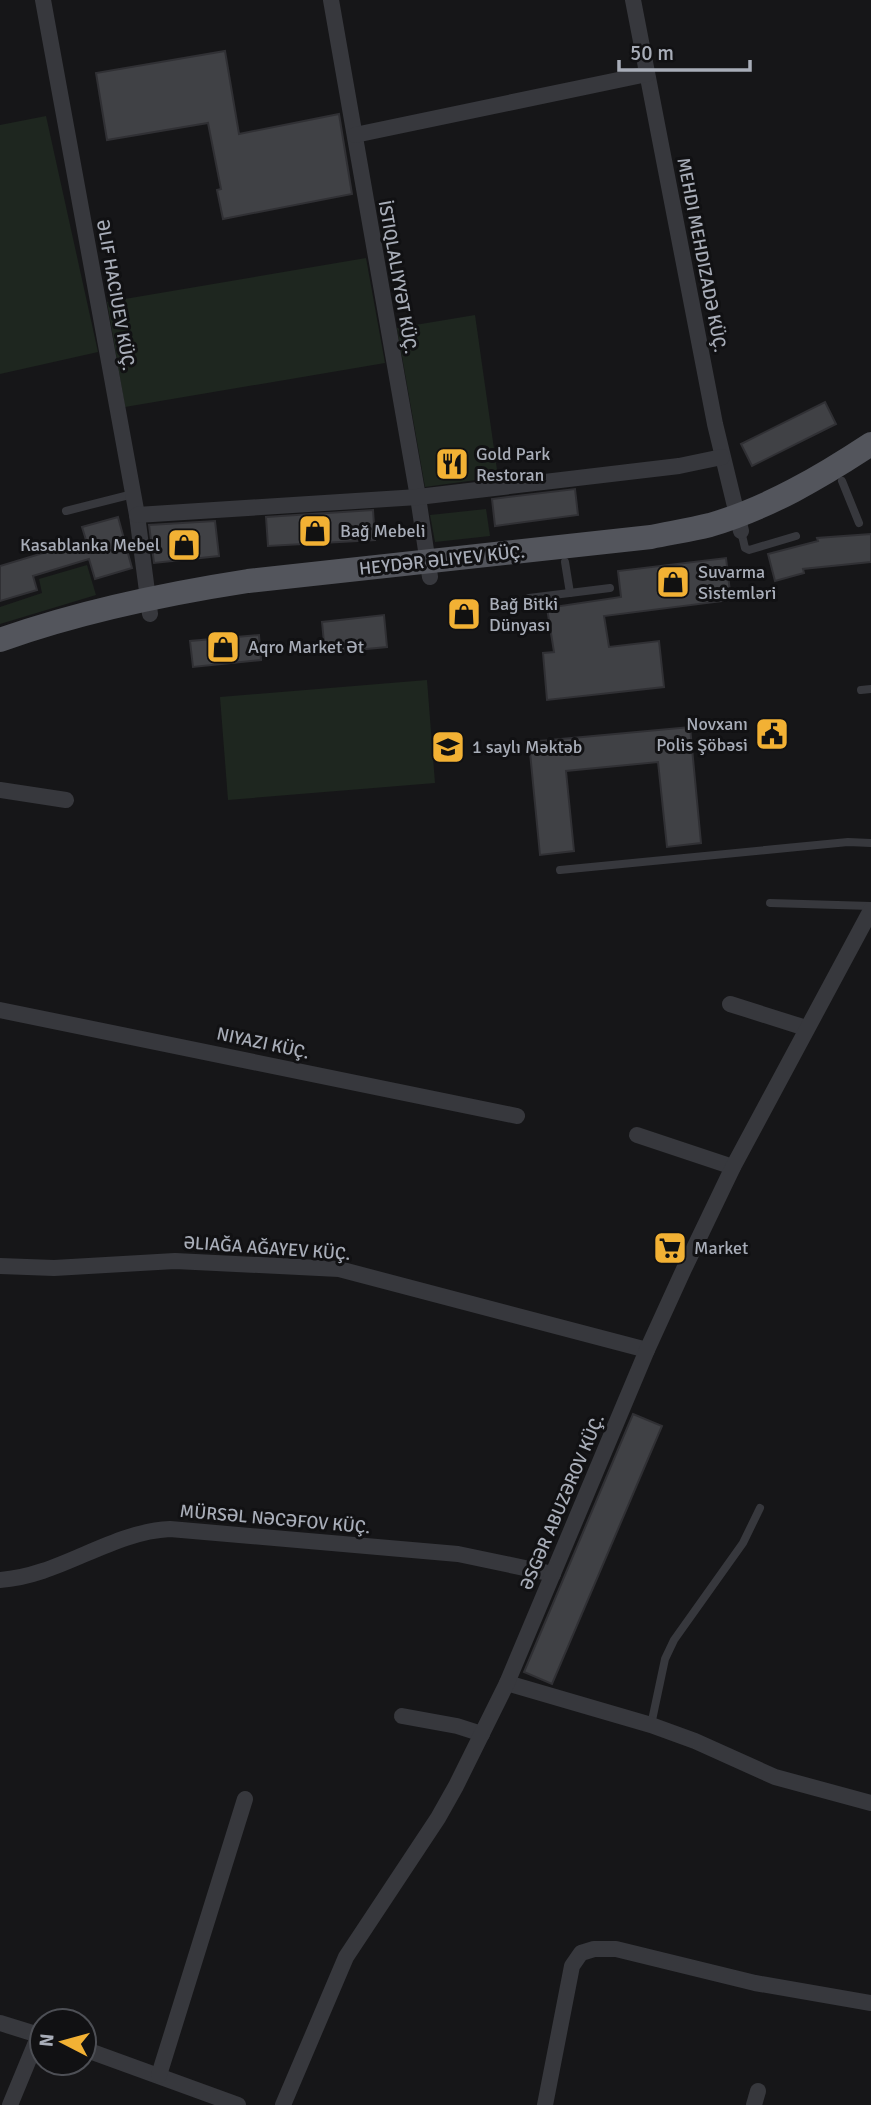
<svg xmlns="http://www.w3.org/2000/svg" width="871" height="2105" font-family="Signika,sans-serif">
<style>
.green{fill:#1e261f}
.building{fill:#404145;stroke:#303034;stroke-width:2}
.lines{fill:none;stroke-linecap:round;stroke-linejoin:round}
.lane{stroke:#37383d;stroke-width:8}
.street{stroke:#37383d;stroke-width:16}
.primary{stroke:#53555c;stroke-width:24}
.labels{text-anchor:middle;stroke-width:6;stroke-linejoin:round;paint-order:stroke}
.street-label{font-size:18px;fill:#a8adb8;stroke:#111113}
.poi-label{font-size:18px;fill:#a8adb8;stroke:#111113;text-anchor:start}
</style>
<rect width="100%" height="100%" fill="#161618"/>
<g class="green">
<path d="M46 116 98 352 0 374V125Z"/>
<path d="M366 258 385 363 125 407 107 302Z"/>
<path d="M475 315 498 477 425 487 397 328Z"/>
<path d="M486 509 490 536 435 542 430 515Z"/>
<path d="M87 565 96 595 0 624V607L42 593 39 579Z"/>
<path d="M427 680 435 783 228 800 220 697Z"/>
</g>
<g class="building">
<path d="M225 51 239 134 339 114 352 194 223 219 217 190 221 189 208 123 107 140 96 73Z"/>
<path d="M825 402 836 424 752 466 741 444Z"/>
<path d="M575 489 578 515 495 526 492 499Z"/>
<path d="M373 510 375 540 268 546 266 517Z"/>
<path d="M118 517 132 568 95 579 89 559 33 576 37 590 0 601V566L86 540 82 527Z"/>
<path d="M215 521 219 556 154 563 149 525Z"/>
<path d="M871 534V562L803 569 804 573 775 581 768 554 818 541 817 538Z"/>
<path d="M726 558 731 600 604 616 609 647 659 641 664 687 547 700 543 653 554 652 547 608 621 597 618 571Z"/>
<path d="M384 615 387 647 325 653 322 622Z"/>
<path d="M259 635 261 660 193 667 190 641Z"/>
<path d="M690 727 701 843 667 847 658 762 566 771 574 851 540 855 529 742Z"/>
<path d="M633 1414 662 1426 552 1684 524 1672Z"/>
</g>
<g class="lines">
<g class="lane">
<path d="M842 481 859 523"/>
<path d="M66 511 133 494"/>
<path d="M741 531 745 548 749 550 796 536"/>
<path d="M565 562 570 593"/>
<path d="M529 598 610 588"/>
<path d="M861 690 871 689"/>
<path d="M560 870 848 842 871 843"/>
<path d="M770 903 871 906"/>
<path d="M651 1725 665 1659 674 1640 743 1543 760 1508"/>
</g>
<g class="street">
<path d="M43 0 137 515 150 614"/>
<path d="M331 0 418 497 430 577"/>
<path d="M633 0 715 424 741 531"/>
<path d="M355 135 647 74"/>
<path d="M137 515 418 497 679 466 722 457"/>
<path d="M0 790 66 800"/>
<path d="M730 1004 806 1028"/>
<path d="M0 1010 517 1116"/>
<path d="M637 1135 733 1167"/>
<path d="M0 1266 54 1268 175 1261 339 1269 647 1350"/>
<path d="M0 1580C60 1576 110 1532 170 1529L458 1554 553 1574"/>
<path d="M507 1683 651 1725 695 1741 775 1777 871 1803"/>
<path d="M402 1716 457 1726 482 1734"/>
<path d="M0 2023 42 2036"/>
<path d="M84 2049 238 2105"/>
<path d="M159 2075 245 1799"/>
<path d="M10 2105 39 2035"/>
<path d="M283 2105 346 1957 438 1818 456 1786 507 1683 647 1350 684 1269 733 1167 871 910"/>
<path d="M545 2105 572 1966 581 1953 594 1949H616L755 1983 871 2003"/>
<path d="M754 2105 758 2091"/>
</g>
<path class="primary" d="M0 640C81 611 164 594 248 581L651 537C670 533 690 530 710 525 768 508 821 477 871 444"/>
</g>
<defs>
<symbol id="restaurant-square" viewBox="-11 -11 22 22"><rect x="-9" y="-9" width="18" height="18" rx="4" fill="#f2b134" stroke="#111113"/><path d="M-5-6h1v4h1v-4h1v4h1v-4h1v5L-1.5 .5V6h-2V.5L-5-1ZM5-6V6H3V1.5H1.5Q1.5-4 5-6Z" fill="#111"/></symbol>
<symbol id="shop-square" viewBox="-11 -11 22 22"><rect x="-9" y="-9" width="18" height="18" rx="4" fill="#f2b134" stroke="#111113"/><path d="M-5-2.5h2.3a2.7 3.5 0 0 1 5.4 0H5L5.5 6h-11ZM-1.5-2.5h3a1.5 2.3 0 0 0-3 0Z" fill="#111"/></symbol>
<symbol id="civic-square" viewBox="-11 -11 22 22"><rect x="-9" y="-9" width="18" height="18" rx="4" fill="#f2b134" stroke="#111113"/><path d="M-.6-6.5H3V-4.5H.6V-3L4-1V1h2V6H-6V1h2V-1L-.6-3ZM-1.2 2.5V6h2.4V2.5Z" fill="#111"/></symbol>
<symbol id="school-square" viewBox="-11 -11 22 22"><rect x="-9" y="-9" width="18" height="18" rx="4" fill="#f2b134" stroke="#111113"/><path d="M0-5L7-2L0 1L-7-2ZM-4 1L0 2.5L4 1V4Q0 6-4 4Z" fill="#111"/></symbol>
<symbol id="supermarket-square" viewBox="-11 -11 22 22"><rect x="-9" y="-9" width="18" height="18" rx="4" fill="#f2b134" stroke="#111113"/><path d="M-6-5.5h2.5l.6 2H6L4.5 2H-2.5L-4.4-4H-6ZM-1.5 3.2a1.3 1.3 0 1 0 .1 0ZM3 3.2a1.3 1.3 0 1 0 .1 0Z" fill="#111"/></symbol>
</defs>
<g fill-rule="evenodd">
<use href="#restaurant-square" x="433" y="445" width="38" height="38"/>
<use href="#shop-square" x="296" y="512" width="38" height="38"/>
<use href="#shop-square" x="165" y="526" width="38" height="38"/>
<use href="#shop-square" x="654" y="563" width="38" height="38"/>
<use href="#shop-square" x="445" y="595" width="38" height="38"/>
<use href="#shop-square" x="204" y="628" width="38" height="38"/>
<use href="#civic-square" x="753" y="715" width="38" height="38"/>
<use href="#school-square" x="429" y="728" width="38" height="38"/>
<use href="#supermarket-square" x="651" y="1229" width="38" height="38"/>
</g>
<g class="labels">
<g class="street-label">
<text transform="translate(702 255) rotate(79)" y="6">MEHDI MEHDIZADƏ KÜÇ.</text>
<text transform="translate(398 277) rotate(80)" y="6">İSTIQLALIYYƏT KÜÇ.</text>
<text transform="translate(116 295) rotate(80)" y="6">ƏLIF HACIUEV KÜÇ.</text>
<text transform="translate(442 560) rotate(-6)" y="6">HEYDƏR ƏLIYEV KÜÇ.</text>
<text transform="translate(263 1043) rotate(12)" y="6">NIYAZI KÜÇ.</text>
<text transform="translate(267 1248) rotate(4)" y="6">ƏLIAĞA AĞAYEV KÜÇ.</text>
<text transform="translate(562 1502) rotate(-67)" y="6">ƏSGƏR ABUZƏROV KÜÇ.</text>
<text transform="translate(275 1519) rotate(5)" y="6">MÜRSƏL NƏCƏFOV KÜÇ.</text>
</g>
<g class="poi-label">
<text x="476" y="460">Gold Park<tspan x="476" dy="21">Restoran</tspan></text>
<text x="340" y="537">Bağ Mebeli</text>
<text x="160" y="551" text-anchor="end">Kasablanka Mebel</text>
<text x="698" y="578">Suvarma<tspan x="698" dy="21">Sistemləri</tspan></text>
<text x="489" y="610">Bağ Bitki<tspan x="489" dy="21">Dünyası</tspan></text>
<text x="248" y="653">Aqro Market Ət</text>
<text x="748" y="730" text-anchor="end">Novxanı<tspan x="748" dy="21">Polis Şöbəsi</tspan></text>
<text x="472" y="753">1 saylı Məktəb</text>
<text x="694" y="1254">Market</text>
</g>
</g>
<g transform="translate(63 2042) rotate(276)"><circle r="33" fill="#111113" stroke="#4d4f55" stroke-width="2"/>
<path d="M0-5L12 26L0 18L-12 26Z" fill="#f2b134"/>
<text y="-10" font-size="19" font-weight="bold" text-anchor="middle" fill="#a8adb8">N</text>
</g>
<path d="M619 60v10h131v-10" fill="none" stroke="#a8adb8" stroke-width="3.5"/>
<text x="630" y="60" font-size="21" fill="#a8adb8" stroke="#111113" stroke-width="5" paint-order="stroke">50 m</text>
</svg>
